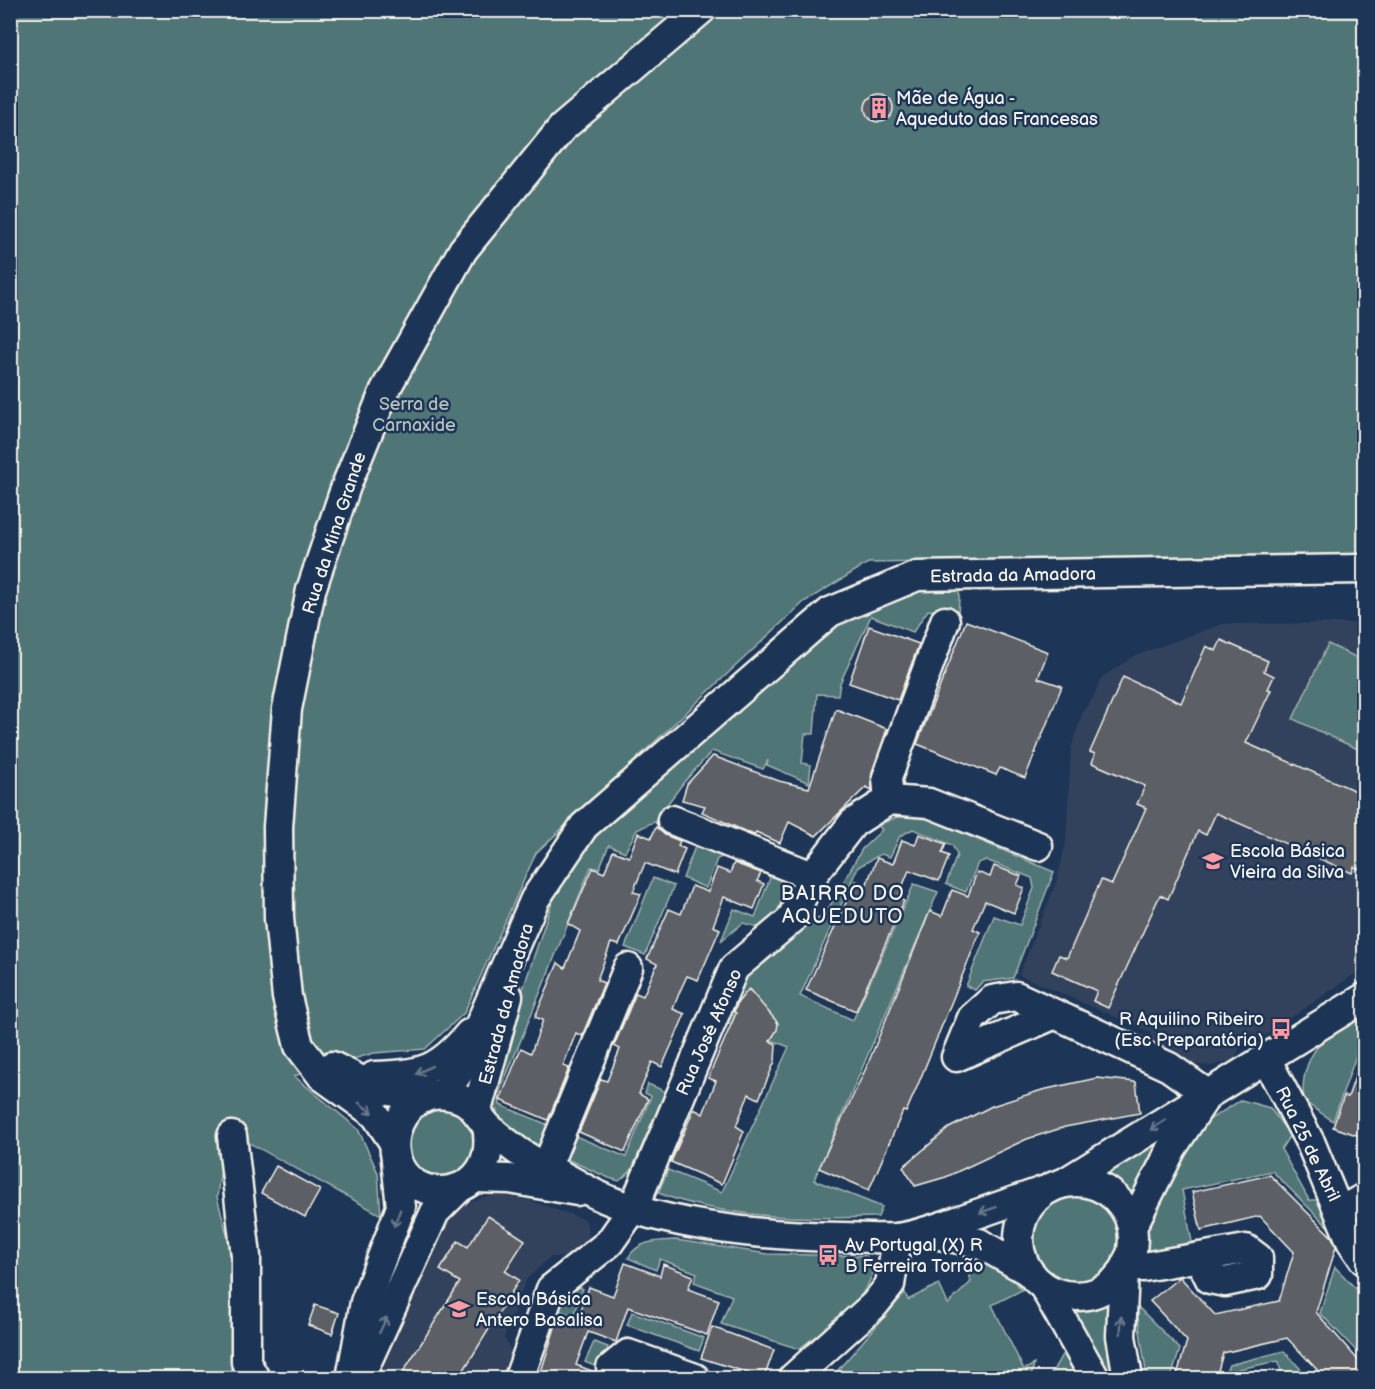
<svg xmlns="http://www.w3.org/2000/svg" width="1375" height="1389" font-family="'Balsamiq Sans',sans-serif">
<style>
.built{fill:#30425b}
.green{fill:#507476;stroke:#a2b2af;stroke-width:1.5}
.building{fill:#5b5f65;stroke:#f4f1e8;stroke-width:1.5}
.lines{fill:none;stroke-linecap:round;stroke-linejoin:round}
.minor-casing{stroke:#f4f1e8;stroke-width:33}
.minor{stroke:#1d3557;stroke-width:28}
.oneway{stroke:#68778a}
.labels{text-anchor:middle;stroke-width:5;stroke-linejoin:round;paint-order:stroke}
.poi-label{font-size:18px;fill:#f4f1e8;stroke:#1d3557;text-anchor:start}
.park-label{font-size:18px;fill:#b2bfba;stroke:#1d3557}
.street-label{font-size:18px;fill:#f4f1e8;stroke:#1d3557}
.neighbourhood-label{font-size:20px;letter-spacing:1.5px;fill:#f4f1e8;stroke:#1d3557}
</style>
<rect width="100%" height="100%" fill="#1d3557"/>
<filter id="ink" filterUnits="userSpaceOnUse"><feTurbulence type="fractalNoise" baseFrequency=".0167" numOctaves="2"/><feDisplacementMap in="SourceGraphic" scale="12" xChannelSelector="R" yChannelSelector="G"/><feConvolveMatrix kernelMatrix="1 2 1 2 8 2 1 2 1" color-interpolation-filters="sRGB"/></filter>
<g filter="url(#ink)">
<g class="built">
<path d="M1364 623V970L1352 976 1254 1043H1242L1234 1060 1211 1066 1191 1064 1153 1048 1150 1032 1019 975 1057 880 1066 842 1071 748 1083 711 1092 700 1101 678 1134 656 1222 624Z"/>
<path d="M502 1191 586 1220 589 1238 570 1258 550 1257 526 1280 504 1338 511 1350 508 1378H374L434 1235 458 1206Z"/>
</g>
<g class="green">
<path d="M10 11H1364V555L868 563 804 602 536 853 464 1013 425 1049 374 1053 294 1076 358 1129 378 1173 381 1215 242 1139 225 1138 217 1197 236 1268 243 1378H11Z"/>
<path d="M960 582 958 615 928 610 913 632 871 616 840 683 838 695 817 694 814 734H805L802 763 811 765 809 783 767 765 768 760 763 769 712 751 684 782 656 819 781 874 787 885 775 918 761 928 743 923 721 941 734 909 755 917 770 878 764 871 727 855 717 859 706 888 683 878 696 844 692 837 653 822 637 830 625 852 609 845 599 869 591 867 499 1094 500 1105 626 1157 651 1096 645 1093 648 1084 664 1091V1095L631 1171 619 1181 609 1178 542 1148 510 1129 498 1117 494 1096 513 1019 548 914 561 879 589 839 832 626 870 603Z"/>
<path d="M1328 644 1364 661V752L1293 719Z"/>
<path d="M902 815H919L1054 872 1013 978 982 982 975 990 966 986 994 916 1020 925 1034 888 1032 878 986 860 978 863 966 892 946 884 957 855 952 845 913 829 900 836 890 857 881 854 858 867 800 996 853 1020 914 884 938 892 814 1180 882 1207 878 1217C806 1219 726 1219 658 1193L668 1170 722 1192 789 1047 728 1023 742 982 798 920 823 918 862 849 882 830 878 825Z"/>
<path d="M653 878 674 886 645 955 625 947Z"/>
<path d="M1353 1017 1364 1021V1033L1333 1121 1305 1102C1302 1093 1303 1082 1305 1073 1313 1043 1328 1035 1353 1017Z"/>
<path d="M1241 1100 1270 1108 1290 1135 1281 1149 1309 1200H1323L1336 1235 1272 1171 1182 1190 1192 1242 1205 1241 1208 1252 1144 1262 1148 1226 1169 1178 1207 1121Z"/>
<path d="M441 1108C499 1120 472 1188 432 1179 426 1177 418 1170 412 1167 410 1157 404 1142 405 1132 408 1118 429 1109 441 1108Z"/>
<path d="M1181 1124 1134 1209 1113 1183 1097 1176Z"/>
<circle cx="1077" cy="1238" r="49"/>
<path d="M676 1240 768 1254 866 1256 875 1264C869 1302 827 1326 799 1349L721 1324 732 1296 694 1282 697 1273 660 1259 656 1270 628 1258C638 1240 658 1241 676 1240Z"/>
<path d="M964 1255C989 1259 1006 1269 1022 1290L992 1305 1024 1370 1034 1364 1031 1378H831L905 1293 908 1300 939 1284 948 1304 971 1282Z"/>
<path d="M1335 1267 1364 1297V1359L1320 1313Z"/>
<path d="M575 1285 583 1289 574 1316 556 1309 562 1297Z"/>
<path d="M1113 1293 1119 1378H1102L1066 1304C1084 1306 1098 1305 1113 1293Z"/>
<path d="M1136 1305 1180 1349 1171 1378H1147Z"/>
<path d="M632 1312 704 1338 699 1351 627 1325Z"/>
<path d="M594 1342 608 1347 599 1368 585 1362Z"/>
<path d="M1284 1351 1309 1378H1283L1278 1361 1239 1369 1235 1378H1223L1229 1365Z"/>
<path d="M1063 1353 1068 1355 1081 1378H1049Z"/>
</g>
<g class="building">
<circle cx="879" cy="108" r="14"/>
<path d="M966 621 1048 652 1038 678 1062 686 1025 778 1000 768 996 775 917 744Z"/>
<path d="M869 626 919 644 898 700 849 683Z"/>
<path d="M1221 640 1268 661 1264 671 1274 676 1268 689 1271 690 1246 743 1365 795V871L1354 867 1352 873 1216 813 1206 835 1198 831 1168 899 1160 895 1108 1008 1093 1001 1097 991 1052 971 1059 955 1067 958 1101 880 1112 884 1146 808 1137 804 1145 786 1092 763 1095 754 1090 752 1123 677 1181 703 1206 646 1216 651Z"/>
<path d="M836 709 887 729 872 772V790L866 787 816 836 789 822 780 843 756 832 754 835 740 829 702 812 705 806 682 800 687 784 713 756 779 781 809 788Z"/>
<path d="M656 827 665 835 680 841 678 846 685 849 675 875 645 863 633 892 641 894 619 945 611 943 597 980 604 983 582 1036 576 1033 563 1066 569 1068 548 1120 500 1100 521 1048 531 1053 543 1020 535 1017 558 963 565 968 580 931 568 924 593 868 604 873 613 851 629 857 638 833 651 838Z"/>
<path d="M919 834 946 844 942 853 949 856 939 881 909 870 898 898 904 901 856 1011 806 990 856 881 866 886 877 858 893 864 902 840 915 845Z"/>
<path d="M734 863 761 873 757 881 764 884 754 909 724 897 713 926 720 929 698 980 687 976 680 991 673 1009 685 1014 662 1067 652 1062 639 1094 648 1099 625 1152 579 1132 601 1079 607 1081 620 1049 614 1046 636 993 643 996 657 964 647 959 669 909 681 914 692 886 708 892 717 868 730 873Z"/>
<path d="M994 866 1021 876 1017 885 1024 888 1014 913 985 901 973 929 980 932 917 1087 906 1112 903 1111 869 1190 819 1168 867 1066 930 911 942 916 952 890 968 896 977 872 990 877Z"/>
<path d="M749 989 778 1023 777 1030 770 1041 776 1044 775 1061 759 1099 749 1094 736 1126 744 1131 722 1184 671 1162 694 1109 703 1114 716 1081 708 1078 736 1013 734 1012 738 1002Z"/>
<path d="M1362 1057H1365V1138L1333 1127 1344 1096 1348 1097Z"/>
<path d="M1097 1078 1136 1082 1140 1113 1065 1127 1027 1139 946 1177 915 1186 903 1167 949 1128 992 1106 1042 1090Z"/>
<path d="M276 1166 320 1190 305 1217 261 1193Z"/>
<path d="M1270 1175 1332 1237 1336 1247 1316 1312 1358 1360 1365 1358V1378H1325L1287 1338 1223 1353 1216 1378H1176L1187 1341 1150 1301 1180 1277 1215 1315 1279 1301 1294 1252 1260 1216 1201 1230 1192 1192Z"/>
<path d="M488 1216 525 1240 505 1271 519 1280 459 1378H413L403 1372 460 1282 440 1270 458 1241 468 1247Z"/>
<path d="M625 1263 660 1276 663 1264 693 1276 688 1289 719 1300 707 1335 628 1307 616 1342 588 1332 576 1365 595 1372 597 1378H539L558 1318 576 1325 589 1287 613 1296Z"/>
<path d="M315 1305 339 1313 332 1334 308 1325Z"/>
<path d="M712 1327 774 1350 764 1378 701 1358Z"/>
</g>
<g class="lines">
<defs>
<g id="minor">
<path d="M889 800 887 778 945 621"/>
<path d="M672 820 812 876"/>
<path d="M1053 1015 956 1057 972 1018 992 1000 1016 996 1169 1067 1207 1094"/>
<path d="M1266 1059 1311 1144 1351 1241 1364 1260"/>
<path d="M332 1066 376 1088 424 1098"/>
<path d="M374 1076C421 1075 438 1071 469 1034"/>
<path d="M443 1094 459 1072 535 899 584 826 830 612 917 576 1364 569"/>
<path d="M477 1110 508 996"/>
<path d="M487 1126C501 1201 410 1210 396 1158 388 1127 411 1090 446 1095 472 1099 473 1109 487 1126 495 1134 506 1142 515 1149 535 1164 561 1174 582 1187 649 1226 765 1236 842 1237 860 1237 879 1239 896 1238 917 1236 938 1227 957 1221 986 1211 1014 1201 1043 1191"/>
<path d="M232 1136 246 1256V1362L255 1378"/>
<path d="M393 1141 375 1114 322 1076 299 1046 287 997 279 918 278 827 287 709 311 590 346 486 385 390 463 250 562 128 701 10"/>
<path d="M547 1166 628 968"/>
<path d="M475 1178 510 1179 577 1191"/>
<circle cx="1076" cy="1239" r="57"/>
<path d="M1064 1183 1364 998"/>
<path d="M1340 1211 1364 1198"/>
<path d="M1132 1227 1172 1148 1203 1101"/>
<path d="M925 1232 979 1243 1028 1271"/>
<path d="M1128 1260 1143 1267 1246 1249 1258 1258V1275L1225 1282 1210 1279 1199 1257"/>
<path d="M1124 1271 1121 1336 1128 1378"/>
<path d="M1044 1287 1095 1378"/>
<path d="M364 1368 435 1212 459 1188"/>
<path d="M351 1378 365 1302 401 1207 396 1160"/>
<path d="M519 1378 551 1289 609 1243 633 1209 734 968 791 920 812 876 853 823 889 800 929 803 1038 846"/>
<path d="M615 1378 611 1368 628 1354 695 1378"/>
<path d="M793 1378 874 1305 890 1285 897 1238"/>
</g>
</defs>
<use href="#minor" class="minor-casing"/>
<use href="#minor" class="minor"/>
</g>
<defs><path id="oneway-shaft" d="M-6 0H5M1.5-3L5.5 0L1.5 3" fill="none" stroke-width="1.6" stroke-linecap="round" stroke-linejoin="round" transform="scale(1.5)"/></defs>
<g class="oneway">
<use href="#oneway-shaft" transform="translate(424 1070) rotate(153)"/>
<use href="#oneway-shaft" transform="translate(366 1108) rotate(36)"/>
<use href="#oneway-shaft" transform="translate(1158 1125) rotate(148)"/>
<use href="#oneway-shaft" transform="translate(988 1210) rotate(161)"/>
<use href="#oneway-shaft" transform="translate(397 1218) rotate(111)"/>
<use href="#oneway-shaft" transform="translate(383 1325) rotate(-65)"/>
<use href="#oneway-shaft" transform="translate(1121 1325) rotate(-88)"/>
</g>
</g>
<defs>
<symbol id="building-bare" viewBox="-9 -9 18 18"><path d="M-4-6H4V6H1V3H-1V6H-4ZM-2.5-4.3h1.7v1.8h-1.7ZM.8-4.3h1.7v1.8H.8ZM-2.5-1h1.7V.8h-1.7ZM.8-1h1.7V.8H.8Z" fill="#ff9aa2" stroke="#1d3557" stroke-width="2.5" paint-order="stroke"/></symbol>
<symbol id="school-bare" viewBox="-9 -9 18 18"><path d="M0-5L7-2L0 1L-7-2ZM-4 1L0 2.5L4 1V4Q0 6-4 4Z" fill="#ff9aa2" stroke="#1d3557" stroke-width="2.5" paint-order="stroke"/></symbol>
<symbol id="bus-bare" viewBox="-9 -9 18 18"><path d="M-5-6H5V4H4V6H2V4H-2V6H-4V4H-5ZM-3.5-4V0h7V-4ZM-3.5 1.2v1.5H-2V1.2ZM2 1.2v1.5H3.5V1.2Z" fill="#ff9aa2" stroke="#1d3557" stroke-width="2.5" paint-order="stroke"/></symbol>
</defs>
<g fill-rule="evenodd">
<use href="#building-bare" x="864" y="93" width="30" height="30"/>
<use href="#school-bare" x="1198" y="846" width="30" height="30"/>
<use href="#bus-bare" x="1266" y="1014" width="30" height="30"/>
<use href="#bus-bare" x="813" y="1240" width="30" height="30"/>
<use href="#school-bare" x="444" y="1294" width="30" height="30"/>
</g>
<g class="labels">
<g class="poi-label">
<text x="896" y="104">Mãe de Água -<tspan x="896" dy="21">Aqueduto das Francesas</tspan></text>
<text x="1230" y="857">Escola Básica<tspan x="1230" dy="21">Vieira da Silva</tspan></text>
<text x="1264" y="1025" text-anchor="end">R Aquilino Ribeiro<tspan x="1264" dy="21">(Esc Preparatória)</tspan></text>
<text x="845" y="1251">Av Portugal (X) R<tspan x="845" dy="21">B Ferreira Torrão</tspan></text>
<text x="476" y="1305">Escola Básica<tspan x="476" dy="21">Antero Basalisa</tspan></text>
</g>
<g class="park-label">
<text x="414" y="410">Serra de<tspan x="414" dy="21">Carnaxide</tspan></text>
</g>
<g class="street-label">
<text transform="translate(334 533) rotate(-72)" y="6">Rua da Mina Grande</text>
<text transform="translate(1013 575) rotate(-1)" y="6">Estrada da Amadora</text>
<text transform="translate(506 1004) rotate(-75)" y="6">Estrada da Amadora</text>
<text transform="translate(709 1032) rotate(-66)" y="6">Rua José Afonso</text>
<text transform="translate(1308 1144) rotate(64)" y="6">Rua 25 de Abril</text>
</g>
<g class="neighbourhood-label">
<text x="843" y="900">BAIRRO DO<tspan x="843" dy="23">AQUEDUTO</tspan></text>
</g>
</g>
<rect width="1375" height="1389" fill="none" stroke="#1d3557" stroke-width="36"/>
<rect x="18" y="18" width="1339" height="1353" fill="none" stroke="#f4f1e8" stroke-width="2" filter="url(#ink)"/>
</svg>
